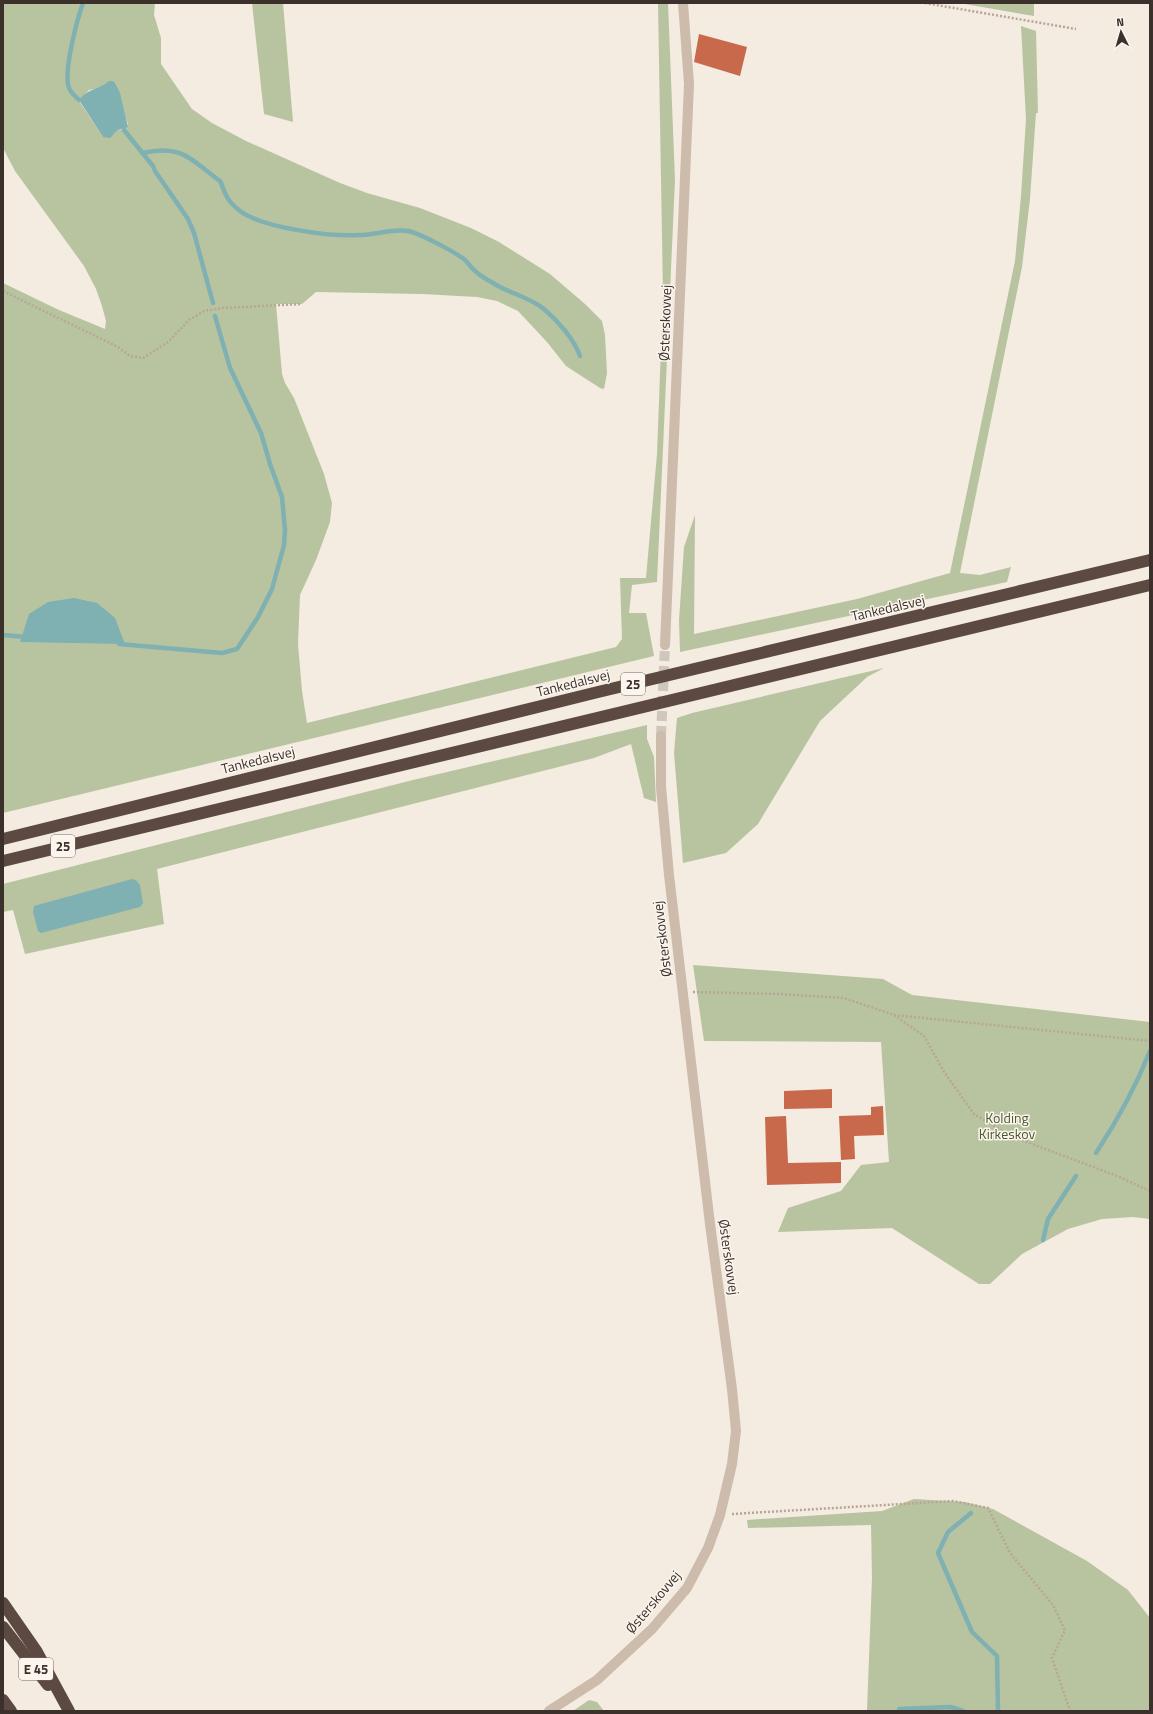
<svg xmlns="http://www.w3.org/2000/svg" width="1153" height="1714" font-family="'Titillium Web',sans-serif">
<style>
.green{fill:#b8c4a0;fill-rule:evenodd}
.water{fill:#7fb0b2}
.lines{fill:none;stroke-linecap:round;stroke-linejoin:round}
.stream{stroke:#7fb0b2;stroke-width:4.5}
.building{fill:#c8694b}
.street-tunnel{stroke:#cfc6bd;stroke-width:10;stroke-dasharray:10 5;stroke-linecap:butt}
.path{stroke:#b9a596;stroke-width:2.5;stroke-dasharray:2 2;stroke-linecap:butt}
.street{stroke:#cdbbac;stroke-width:10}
.highway{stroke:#5c4a42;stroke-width:12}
.labels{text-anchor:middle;stroke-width:3;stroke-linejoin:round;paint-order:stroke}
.shield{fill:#fbf5ee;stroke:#756b66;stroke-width:1}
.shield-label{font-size:13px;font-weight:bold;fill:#3b302b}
.street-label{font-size:14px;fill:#3b302b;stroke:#fbf5ee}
.park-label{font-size:14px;fill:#4a5a2e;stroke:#fbf5ee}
</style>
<rect width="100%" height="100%" fill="#f4ebe1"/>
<g class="green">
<path d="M3 3H155L154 15 161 38V64L192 109 212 123 246 141 340 183 367 193 420 208 471 228 499 242 550 274 585 304 602 321 605 335 607 373 604 389 600 388 566 366 547 342 518 311 497 301 477 297 422 294 316 292 302 304H276L282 374 285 383 294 398 324 474 332 503 330 522 316 560 300 595 298 644 302 691 307 723 616 647 622 639 620 578H646L657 454 663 295 658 3H668L675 180 657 582 632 585 629 613H646L654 656 3 813V283L59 310 105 329 106 321 102 306 96 289 84 266 15 171 3 148ZM100 88 123 109 128 124 124 129 118 130 114 134 103 137 79 101 89 90Z"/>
<path d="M252 3H283L293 122 264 114Z"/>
<path d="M959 3H1034V16Z"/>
<path d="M1021 26 1036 31 1038 113H1036L1030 199 1022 267 960 573 980 575 1011 567 1007 582 680 652 679 620 684 547 695 515 694 634 857 599 950 573 1015 261 1021 196 1026 119Z"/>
<path d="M884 668 867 677 820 721 758 824 726 853 683 863 674 753 677 718 692 713Z"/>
<path d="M647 725V739L654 757 656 802 644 798 631 744 594 758 157 869 164 924 25 954 13 910 3 912V884L413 780Z"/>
<path d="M693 965 883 979 912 995 1150 1022V1219L1133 1217 1102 1219 1068 1229 1022 1254 990 1284H979L892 1228 778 1232 788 1208 841 1191 861 1165 889 1162 881 1042 704 1041Z"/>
<path d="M914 1499 965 1502 993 1509 1087 1561 1128 1590 1150 1618V1711H867L872 1578 871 1525 748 1528 747 1520 882 1511Z"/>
<path d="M589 1700 597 1702 604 1711H573Z"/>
</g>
<g class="water">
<path d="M109 81H113L115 83 120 93 128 127 118 130 110 138 103 137 79 100C90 87 97 91 109 81Z"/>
<path d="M74 598 97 603 115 618 125 644 20 642 29 614 48 602Z"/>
<path d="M132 879 136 880 140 885 143 903 140 907 41 933 38 931 33 912 34 906Z"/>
</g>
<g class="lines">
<g class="stream">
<path d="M79 100C76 97 71 93 69 88 63 72 77 20 83 3"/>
<path d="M124 130 153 166 155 171 188 219 194 233 213 303"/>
<path d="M142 153C182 144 190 159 220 181 223 186 223 190 226 195 228 200 235 207 240 211 263 228 331 237 360 235 375 235 393 228 408 231 419 233 457 253 465 260 468 263 470 266 473 269 479 276 490 281 498 286 513 294 530 298 544 309 558 321 574 339 580 356"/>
<path d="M3 635 26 637"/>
<path d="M119 644 222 653 237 649 258 617 272 589 284 545 285 530 282 497 270 464 261 433 230 368 215 316"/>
<path d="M1096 1153C1117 1121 1136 1086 1150 1051"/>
<path d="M1043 1240 1048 1219 1076 1176"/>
<path d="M971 1513 948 1532 938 1553 972 1632 997 1656 998 1711"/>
<path d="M899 1709 951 1707 963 1711"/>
</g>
</g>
<g class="building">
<path d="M699 34 747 47 740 76 694 62Z"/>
<path d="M832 1089V1108L784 1109V1091Z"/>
<path d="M883 1106 884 1135 854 1136 855 1159 841 1160 839 1116 871 1115V1107Z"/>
<path d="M786 1116 788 1163 841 1162V1183L767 1185 765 1117Z"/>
</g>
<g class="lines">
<path class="street-tunnel" d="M661 736 665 645"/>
<g class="path">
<path d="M925 3 1076 29"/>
<path d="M3 291 118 347 130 356 143 358 168 342 189 320 204 311 223 308 302 304"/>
<path d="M693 992 777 994 844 998 894 1015 924 1036 944 1072 974 1114 1011 1136 1117 1176 1150 1191"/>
<path d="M894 1015 1150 1041"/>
<path d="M732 1514 953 1501 988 1508 1010 1553 1053 1605 1065 1630 1052 1658 1070 1711"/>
</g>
<g class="street">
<path d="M665 645 689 84 683 3"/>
<path d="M549 1711 597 1680 652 1629 687 1588 708 1548 720 1515 732 1464 736 1431 732 1389 710 1224 669 875 661 787V736"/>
</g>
<g class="highway">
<path d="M3 839 598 692 1150 560"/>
<path d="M3 861 1150 585"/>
<path d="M3 1603 37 1652 69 1711"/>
<path d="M3 1627 48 1685"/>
<path d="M3 1700 11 1711"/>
</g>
</g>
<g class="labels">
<g class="shield">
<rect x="621" y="673" width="24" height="22" rx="3"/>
<rect x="51" y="835" width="24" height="22" rx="3"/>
<rect x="19" y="1658" width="34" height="22" rx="3"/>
</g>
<g class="shield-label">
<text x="633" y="689">25</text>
<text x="63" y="851">25</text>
<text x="36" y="1674">E 45</text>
</g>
<g class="street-label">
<text transform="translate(665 323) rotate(-88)" y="5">Østerskovvej</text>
<text transform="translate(888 608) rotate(-13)" y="5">Tankedalsvej</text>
<text transform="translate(573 683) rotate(-14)" y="5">Tankedalsvej</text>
<text transform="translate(258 760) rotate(-14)" y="5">Tankedalsvej</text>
<text transform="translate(662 939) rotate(-97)" y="5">Østerskovvej</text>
<text transform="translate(729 1257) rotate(82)" y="5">Østerskovvej</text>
<text transform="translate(653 1602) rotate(-50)" y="5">Østerskovvej</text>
</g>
<g class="park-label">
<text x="1007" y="1123">Kolding<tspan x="1007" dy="16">Kirkeskov</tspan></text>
</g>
</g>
<rect width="1153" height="1714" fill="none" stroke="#3b302b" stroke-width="8"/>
<g transform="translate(1121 32) rotate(355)" stroke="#fbf5ee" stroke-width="3" paint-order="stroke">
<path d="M0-3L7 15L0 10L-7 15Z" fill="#3b302b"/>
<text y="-6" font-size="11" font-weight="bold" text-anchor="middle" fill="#3b302b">N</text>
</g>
</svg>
